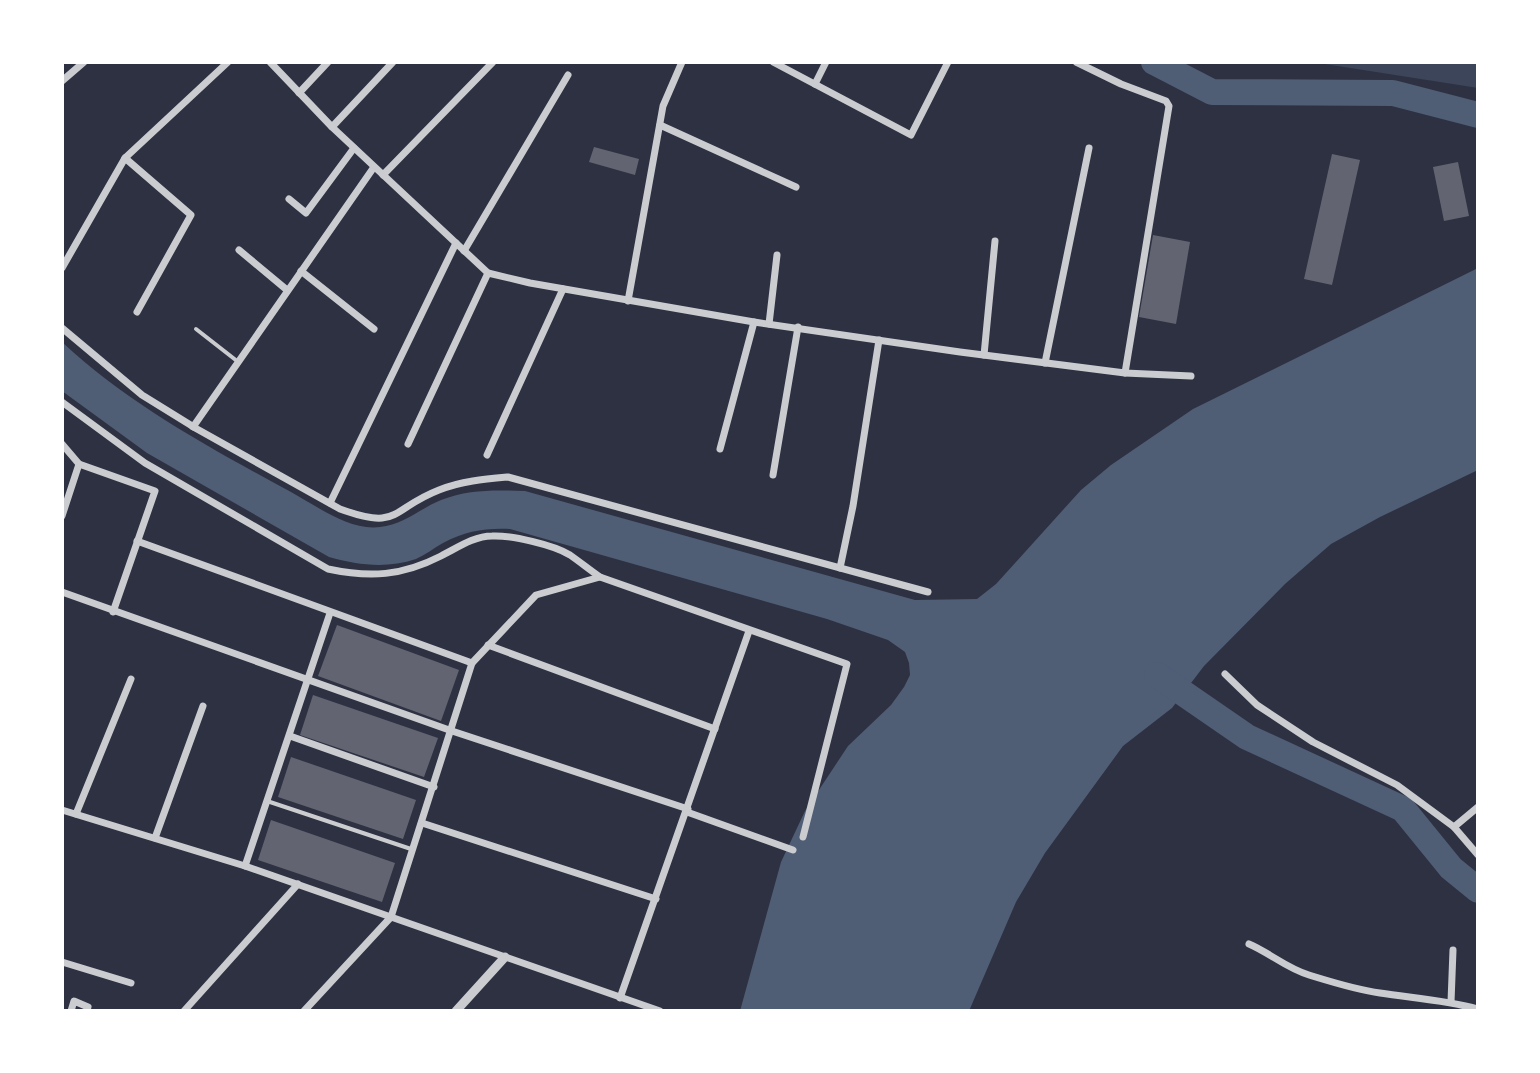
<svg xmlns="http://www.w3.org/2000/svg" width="1540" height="1073" font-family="'IBM Plex Serif',serif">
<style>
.green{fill:#3c4559}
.water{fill:#4f5d75}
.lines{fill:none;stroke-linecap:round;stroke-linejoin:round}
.river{stroke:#4f5d75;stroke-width:26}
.building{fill:#626471}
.service{stroke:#caccd0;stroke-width:4}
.minor{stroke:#caccd0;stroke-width:7}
.tertiary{stroke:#caccd0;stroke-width:9}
</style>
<rect width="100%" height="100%" fill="#2d3142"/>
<path class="green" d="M1312 62H1478V88Z"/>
<path class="water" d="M1478 268V470L1380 517 1331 544 1285 584 1204 666 1172 708 1123 746 1045 853 1016 902 969 1011H740L781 862 805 811 848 746 891 705 904 687 910 675 909 663 905 652 888 640 827 619 510 529C485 528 466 531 443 543 434 548 425 555 416 559 386 569 358 565 329 557L147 453 62 391V342C128 404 212 449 291 492 317 506 349 531 380 527 403 525 421 508 441 500 469 489 496 490 525 491L915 600 977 599 996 584 1081 490 1111 465 1193 409Z"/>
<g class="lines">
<g class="river">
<path d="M1154 62 1212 92 1393 93 1478 115"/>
<path d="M1157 675 1247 737 1403 809 1451 868 1478 890"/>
</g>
</g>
<g class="building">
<path d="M594 147 639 159 635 175 589 162Z"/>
<path d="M1332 154 1360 160 1332 285 1304 279Z"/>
<path d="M1458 162 1469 216 1444 221 1433 167Z"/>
<path d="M1153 235 1190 242 1176 324 1139 317Z"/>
<path d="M337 625 459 670 441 721 318 676Z"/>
<path d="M313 695 438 738 424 777 300 735Z"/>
<path d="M291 757 416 800 403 839 278 797Z"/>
<path d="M271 820 395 863 382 902 258 860Z"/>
</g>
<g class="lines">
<g class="service">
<path d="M196 329 237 361"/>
<path d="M267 801 411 849"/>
</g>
<g class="minor">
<path d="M270 62 332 127 488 273 530 283 754 322 960 352 1125 373 1191 376"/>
<path d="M773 62 911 135 948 62"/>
<path d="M1076 62 1121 84 1166 101 1169 106 1125 373"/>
<path d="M62 81 84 62"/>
<path d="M815 84 826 62"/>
<path d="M299 93 328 62"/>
<path d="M660 125 796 187"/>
<path d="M332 127 393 62"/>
<path d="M125 158 191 215 137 312"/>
<path d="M383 175 493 62"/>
<path d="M289 199 306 213 354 148"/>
<path d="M239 250 287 290"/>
<path d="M464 251 568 75"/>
<path d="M62 268 125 158 228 62"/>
<path d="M301 271 374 329"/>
<path d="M628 301 663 106 682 62"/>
<path d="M769 324 777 255"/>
<path d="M62 328 142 395 197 429 340 509C400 531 390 509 439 490 461 481 485 479 508 477L928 592"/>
<path d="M984 355 995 241"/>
<path d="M1045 363 1089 148"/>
<path d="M62 402 145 463 328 569C370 578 402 576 441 556 457 548 474 536 492 536 511 535 554 545 570 555 580 562 590 570 600 577L847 664 803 837"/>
<path d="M193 427 374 167"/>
<path d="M62 444 79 464 155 491 113 612"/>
<path d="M408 444 488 273"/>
<path d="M720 449 754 322"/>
<path d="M487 455 563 289"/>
<path d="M773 475 798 327"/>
<path d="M330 503 456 243"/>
<path d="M62 516 79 464"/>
<path d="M137 541 472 663"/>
<path d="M840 568 853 506 879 340"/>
<path d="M62 592 452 731 688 809"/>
<path d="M488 645 715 729"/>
<path d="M1225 674 1257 705 1313 742 1397 785 1454 827 1478 855"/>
<path d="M290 736 434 787"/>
<path d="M62 810 245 866 660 1011"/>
<path d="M687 812 793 850"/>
<path d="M76 814 131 679"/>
<path d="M422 823 656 899"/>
<path d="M1454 827 1478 807"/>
<path d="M155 838 203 706"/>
<path d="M245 866 330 613"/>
<path d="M1249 944C1270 953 1286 968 1309 975 1332 982 1357 990 1380 993 1413 998 1446 1000 1478 1009"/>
<path d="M62 962 131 983"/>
<path d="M620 998 749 631"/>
<path d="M1451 1002 1453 950"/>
<path d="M71 1011 74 1001 88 1007"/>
<path d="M184 1011 298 884"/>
<path d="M304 1011 391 917 472 663 536 595 600 577"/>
</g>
<path class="tertiary" d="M456 1011 505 957"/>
</g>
<rect width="1540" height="1073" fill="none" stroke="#ffffff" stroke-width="128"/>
</svg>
